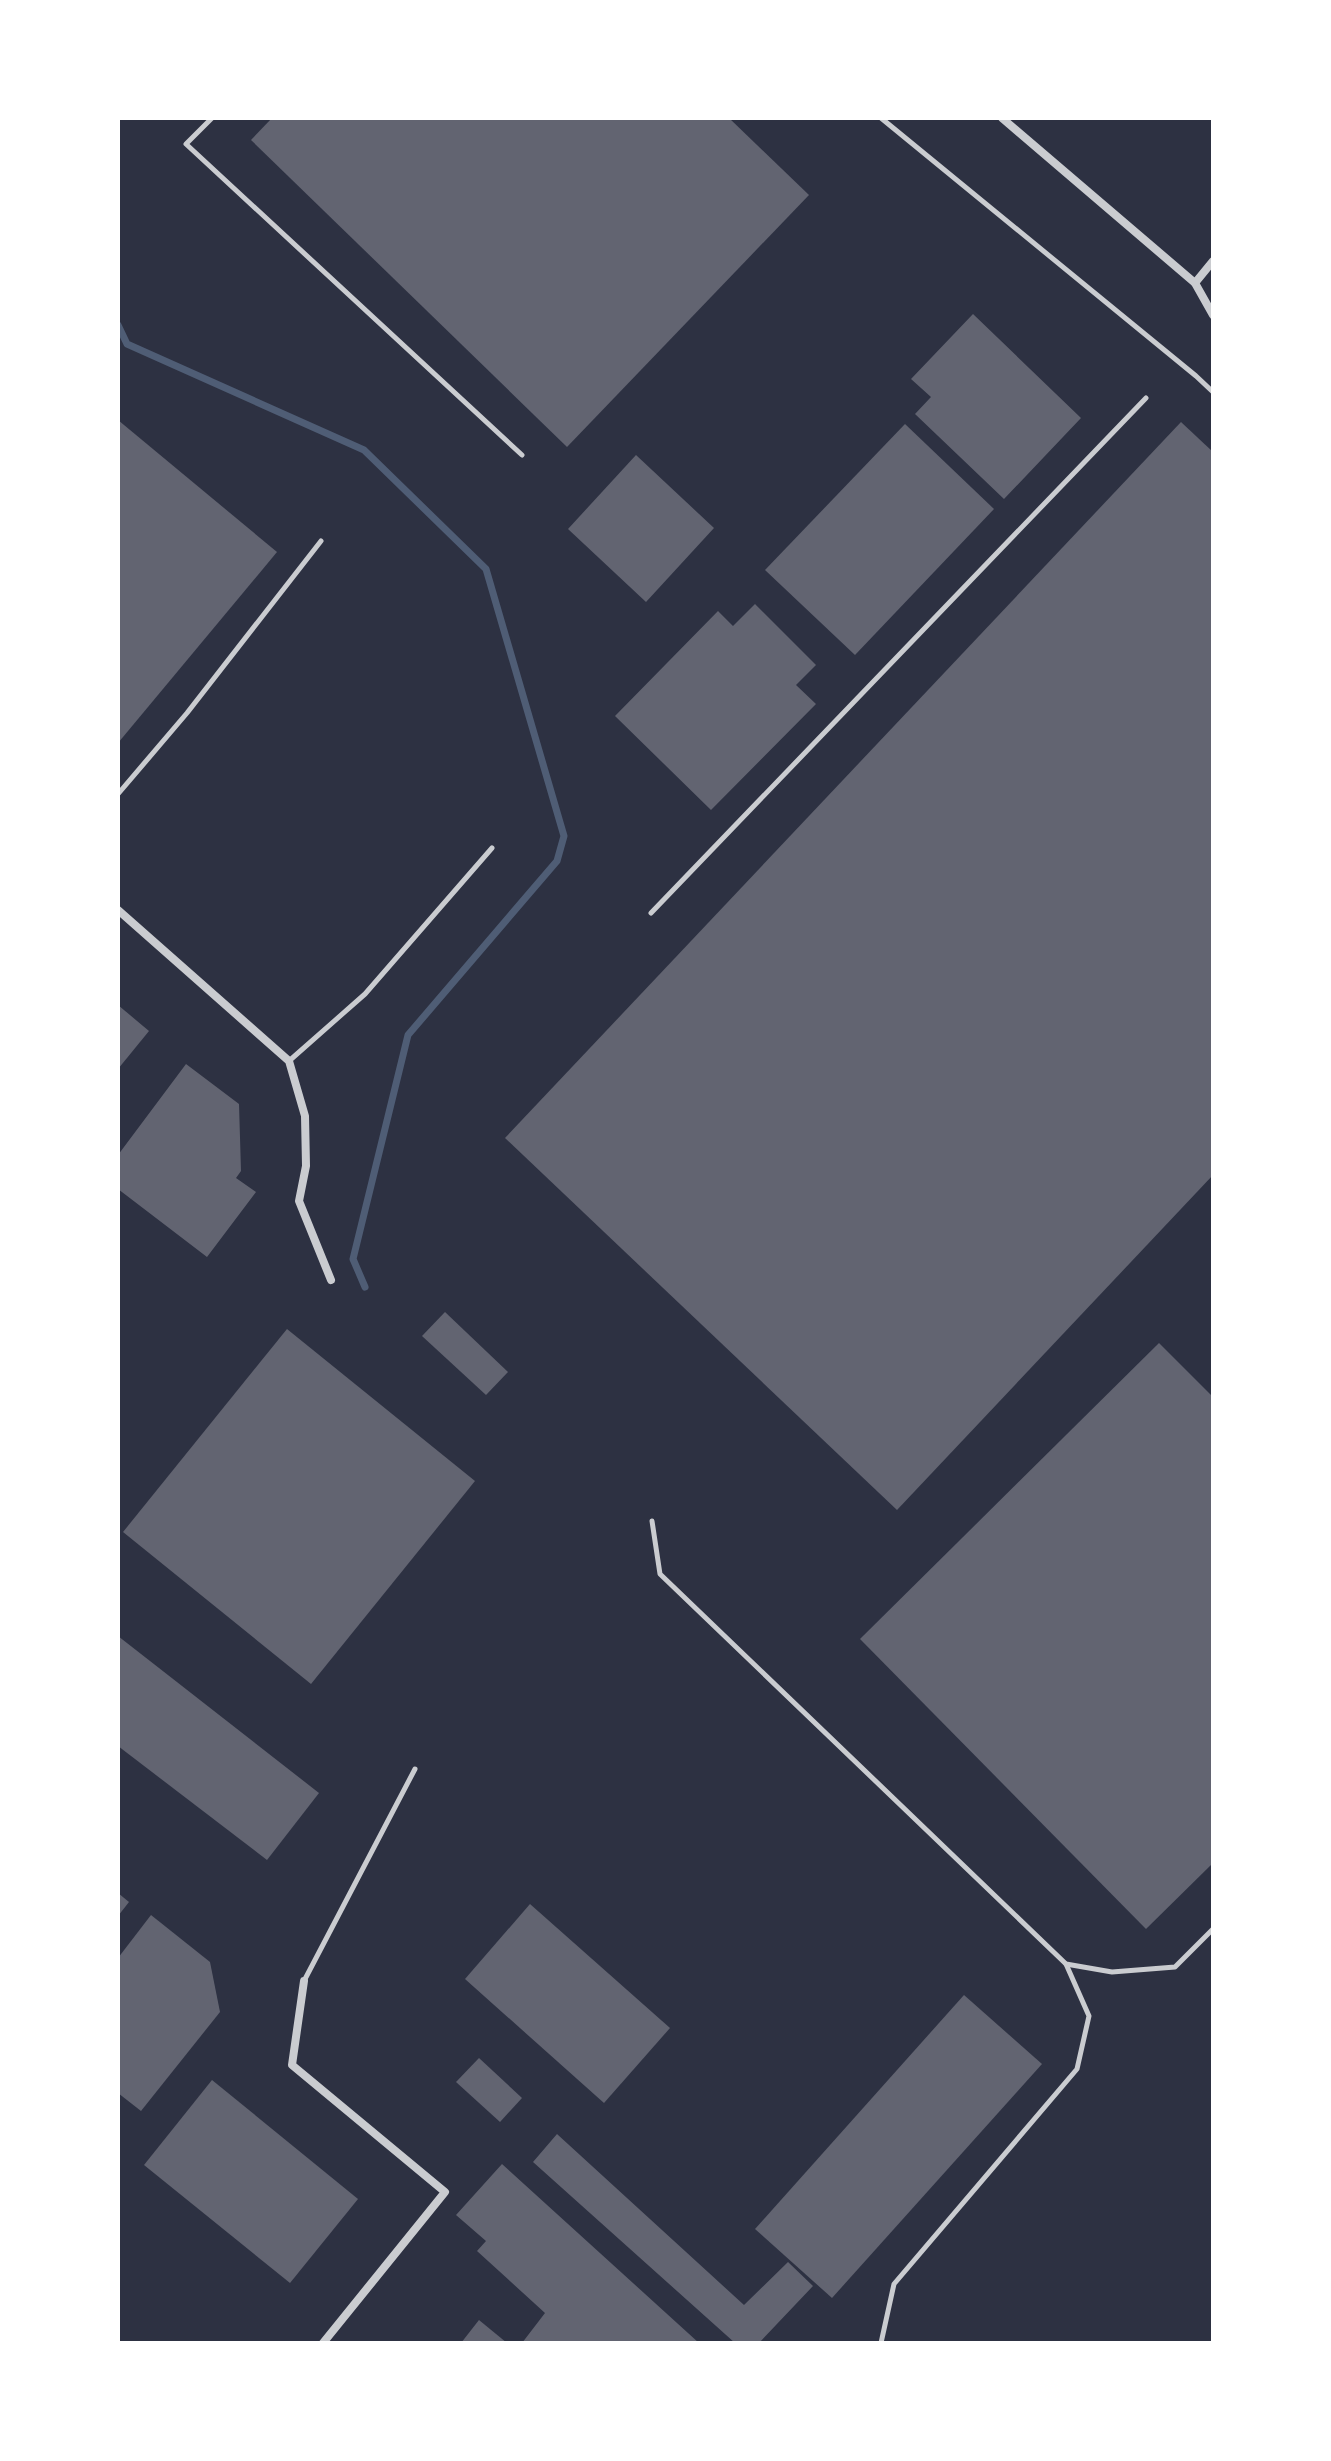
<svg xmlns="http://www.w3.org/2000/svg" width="1331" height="2461" font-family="'DM Sans',sans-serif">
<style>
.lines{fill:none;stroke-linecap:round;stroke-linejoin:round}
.stream{stroke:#4f5d75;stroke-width:7}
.building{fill:#626471}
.service{stroke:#caccd0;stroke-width:5}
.minor{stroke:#caccd0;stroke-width:8}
</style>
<rect width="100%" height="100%" fill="#2d3142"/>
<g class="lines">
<path class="stream" d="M118 325 127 344 364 450 486 569 564 836 557 861 408 1035 353 1259 365 1287"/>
</g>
<g class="building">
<path d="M272 118H729L809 195 567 447 251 140Z"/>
<path d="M973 314 1081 418 1004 499 915 414 931 397 911 379Z"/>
<path d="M118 420 277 552 118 743Z"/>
<path d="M1181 422 1213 452V1175L897 1510 505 1138Z"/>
<path d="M905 424 994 509 855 655 765 570Z"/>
<path d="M636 455 714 528 646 602 568 529Z"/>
<path d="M755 604 816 665 796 685 816 704 711 810 615 716 718 611 733 626Z"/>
<path d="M118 1005 149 1031 118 1069Z"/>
<path d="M186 1064 239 1104 241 1171 236 1178 256 1192 207 1257 118 1189V1155Z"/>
<path d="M445 1312 508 1372 486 1395 422 1336Z"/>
<path d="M287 1329 475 1481 311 1684 123 1532Z"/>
<path d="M1159 1343 1213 1397V1863L1146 1929 860 1639Z"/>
<path d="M118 1636 319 1793 267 1860 118 1746Z"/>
<path d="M118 1893 129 1902 118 1916Z"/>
<path d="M530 1904 670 2028 604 2103 465 1979Z"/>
<path d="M151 1915 210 1962 220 2012 141 2111 118 2093V1958Z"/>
<path d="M964 1995 1042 2064 832 2298 755 2229Z"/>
<path d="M479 2058 522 2098 500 2122 456 2082Z"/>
<path d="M212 2080 358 2199 290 2283 144 2165Z"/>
<path d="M557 2134 744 2305 788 2262 813 2286 759 2343H735L533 2162Z"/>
<path d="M502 2164 699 2343H522L545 2313 477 2251 486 2241 456 2215Z"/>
<path d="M479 2320 507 2343H461Z"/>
</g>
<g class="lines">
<g class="service">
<path d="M212 118 186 144 522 455"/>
<path d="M881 118 1196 376 1213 392"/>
<path d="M118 794 187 713 321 541"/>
<path d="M651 913 1146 398"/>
<path d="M289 1061 365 994 492 848"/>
<path d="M652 1521 660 1574 1066 1964 1112 1972 1175 1967 1213 1929"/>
<path d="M304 1981 415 1769"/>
<path d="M881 2343 894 2284 1077 2069 1089 2016 1066 1964"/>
</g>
<g class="minor">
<path d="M1002 118 1195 283 1213 315"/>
<path d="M1195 283 1213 261"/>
<path d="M118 910 289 1061 305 1116 306 1166 299 1201 331 1280"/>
<path d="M304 1981 292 2065 445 2192 323 2343"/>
</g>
</g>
<rect width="1331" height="2461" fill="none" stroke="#ffffff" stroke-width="240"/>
</svg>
